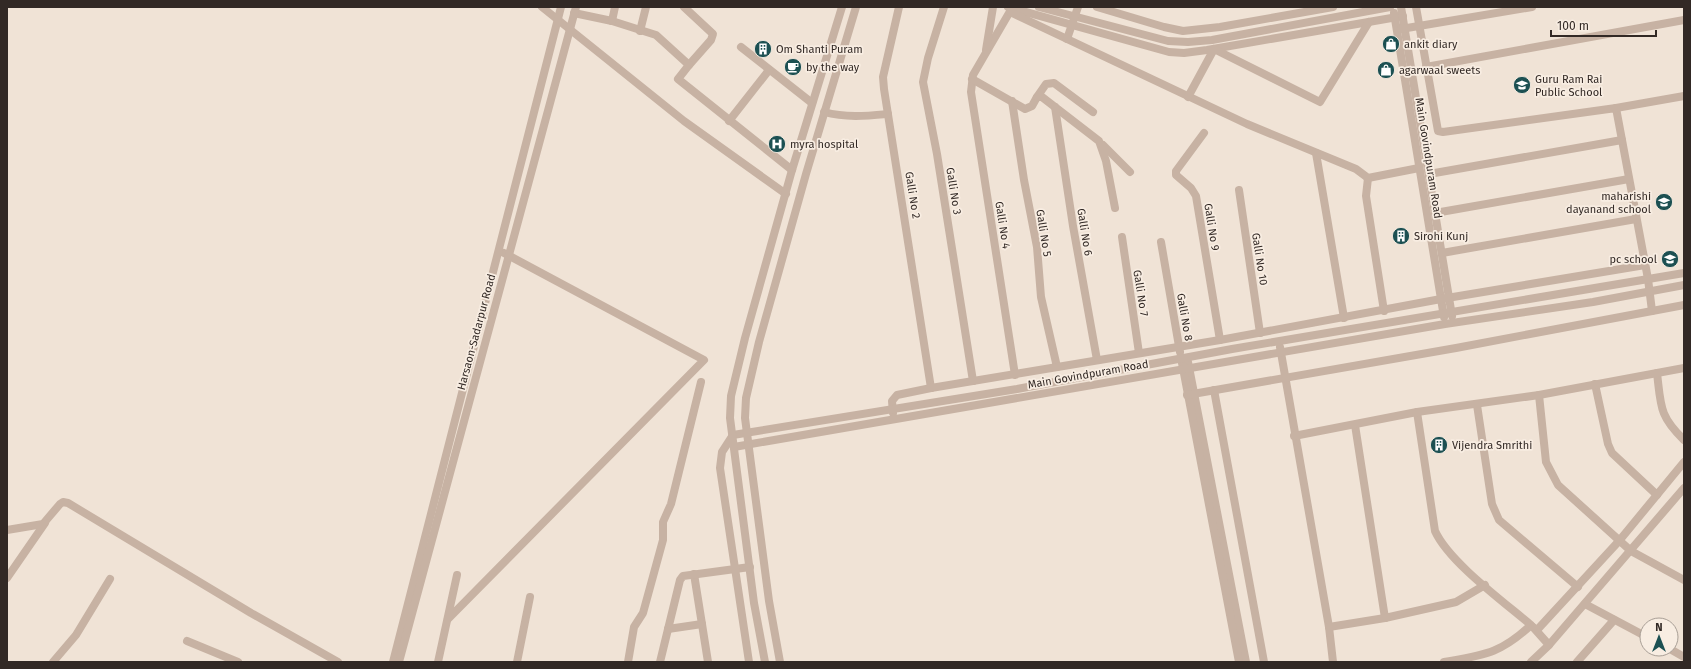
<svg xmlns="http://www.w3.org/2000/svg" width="1691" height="669" font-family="'Fira Sans',sans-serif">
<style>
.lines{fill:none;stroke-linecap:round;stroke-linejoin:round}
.minor{stroke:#c7b2a3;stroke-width:8}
.labels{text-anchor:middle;stroke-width:3.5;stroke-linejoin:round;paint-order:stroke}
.poi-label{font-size:11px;fill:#322925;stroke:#f8ede2;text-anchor:start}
.street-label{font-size:11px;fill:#322925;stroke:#f8ede2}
</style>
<rect width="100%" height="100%" fill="#f0e3d6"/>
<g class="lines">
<g class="minor">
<path d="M542 7 684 121 786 194"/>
<path d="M684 7 713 34 711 40 689 65"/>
<path d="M899 7 883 77 884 89 931 388"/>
<path d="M944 7 928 58 923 82 937 154 973 381"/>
<path d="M1008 7 1169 52 1184 53 1207 50 1403 16"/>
<path d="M1039 7 1168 41 1188 42 1212 40 1390 7"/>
<path d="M1097 7 1164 27 1183 31 1220 27 1333 7"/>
<path d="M1401 7 1452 316"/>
<path d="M1416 7 1438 131 1443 132 1616 108 1648 279 1652 311"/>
<path d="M1012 8 973 75 971 92 1015 375"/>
<path d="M1010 12 1247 124 1356 169 1368 178 1419 168"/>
<path d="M574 13 612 21 656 35 689 65 678 79 792 170"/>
<path d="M1394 13 1444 317"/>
<path d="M612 21 615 7"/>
<path d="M1401 29 1532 7"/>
<path d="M640 31 646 7"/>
<path d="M1067 39 1078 7"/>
<path d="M741 47 812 103"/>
<path d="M986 50 993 7"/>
<path d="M1426 67 1684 20"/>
<path d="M972 79 1025 109 1032 106 1037 97H1042L1099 141 1106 161 1115 208"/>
<path d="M1037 97 1046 84 1054 83 1093 112"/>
<path d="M1188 97 1214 49 1320 102 1369 22"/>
<path d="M1012 101 1024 180 1037 247 1041 297 1057 367"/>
<path d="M1055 107 1073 226 1097 360"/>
<path d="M1616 108 1684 96"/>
<path d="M824 112C846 118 866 116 888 114"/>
<path d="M729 121 769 70"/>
<path d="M1204 133 1176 171V175L1191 188 1196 196 1220 340"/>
<path d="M1103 145 1130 172"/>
<path d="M1316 153 1344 318"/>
<path d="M1429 174 1622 140"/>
<path d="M1368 178 1366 196 1384 311"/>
<path d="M1239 190 1260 333"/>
<path d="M1435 213 1629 179"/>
<path d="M1122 237 1139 353"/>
<path d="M1161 242 1180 352"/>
<path d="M1442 253 1636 219"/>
<path d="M1280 347 1329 627 1333 662"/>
<path d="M1188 362 1246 662"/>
<path d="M1182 363 1239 662"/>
<path d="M1657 373C1661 406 1659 416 1684 440"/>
<path d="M1595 384 1608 444 1612 453 1657 495"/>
<path d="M1214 390 1264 662"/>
<path d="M1187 395 1456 348 1684 305"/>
<path d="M1539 395 1546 462 1558 485 1631 551 1684 580"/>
<path d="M1477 405 1492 504 1499 520 1578 587"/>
<path d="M1417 412 1435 531C1449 562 1504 602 1531 625 1500 654 1484 655 1444 662"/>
<path d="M893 413 892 401 897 395 931 388 1220 340 1441 299 1645 265"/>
<path d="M1355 425 1385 618"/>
<path d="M1294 436 1417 412 1539 395 1684 368"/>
<path d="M734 447 1445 324 1593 302 1684 285"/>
<path d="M7 530 43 524 60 504 63 502 68 503 251 613 338 662"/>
<path d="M694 574 708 662"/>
<path d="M7 578 45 523"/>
<path d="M1585 604 1647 637"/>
<path d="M448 619 704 360 504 253"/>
<path d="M1329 627 1385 618 1456 602 1485 585"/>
<path d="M668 629 702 624"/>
<path d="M1537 630 1619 541 1684 462"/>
<path d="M187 641 238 662"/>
<path d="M1549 645 1684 488"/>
<path d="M1670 649 1684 657"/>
<path d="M53 662 76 635 110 579"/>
<path d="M393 662 561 7"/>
<path d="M399 662 576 7"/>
<path d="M438 662 457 575"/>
<path d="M517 662 530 597"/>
<path d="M628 662 634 627 643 613 663 540V522L671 504 701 382"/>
<path d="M660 662 680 580 683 576 750 567"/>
<path d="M749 662 720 468 722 452 733 435 1017 389 1232 349 1684 273"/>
<path d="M765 662 754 603 730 418 731 396 745 338 792 170 842 7"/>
<path d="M780 662 769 601 745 418 746 398 759 342 806 174 856 7"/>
<path d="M1531 662 1549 645 1533 627"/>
<path d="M1577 662 1614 620"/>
</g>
</g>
<defs>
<symbol id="shop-disc" viewBox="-11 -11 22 22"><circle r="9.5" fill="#1c5052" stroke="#f8ede2"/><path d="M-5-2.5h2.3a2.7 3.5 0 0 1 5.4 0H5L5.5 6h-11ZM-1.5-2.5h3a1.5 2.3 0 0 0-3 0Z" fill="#fff"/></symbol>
<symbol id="building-disc" viewBox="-11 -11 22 22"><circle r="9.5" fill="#1c5052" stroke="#f8ede2"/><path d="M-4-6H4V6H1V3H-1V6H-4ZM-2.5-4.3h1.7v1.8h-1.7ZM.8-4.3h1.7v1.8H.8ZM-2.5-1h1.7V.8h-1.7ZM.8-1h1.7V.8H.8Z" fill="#fff"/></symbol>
<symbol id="cafe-disc" viewBox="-11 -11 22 22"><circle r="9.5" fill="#1c5052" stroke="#f8ede2"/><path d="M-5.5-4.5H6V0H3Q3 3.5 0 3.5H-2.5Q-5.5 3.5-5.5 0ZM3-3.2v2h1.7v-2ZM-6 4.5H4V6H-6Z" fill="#fff"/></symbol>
<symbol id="school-disc" viewBox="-11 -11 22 22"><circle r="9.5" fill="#1c5052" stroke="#f8ede2"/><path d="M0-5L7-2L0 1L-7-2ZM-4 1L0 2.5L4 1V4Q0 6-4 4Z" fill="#fff"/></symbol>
<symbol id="hospital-disc" viewBox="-11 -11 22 22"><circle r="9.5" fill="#1c5052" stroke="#f8ede2"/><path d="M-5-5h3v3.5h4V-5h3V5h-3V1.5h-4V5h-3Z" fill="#fff"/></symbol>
</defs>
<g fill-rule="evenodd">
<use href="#shop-disc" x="1381" y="34" width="20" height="20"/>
<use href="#building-disc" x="753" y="39" width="20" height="20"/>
<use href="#cafe-disc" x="783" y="57" width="20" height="20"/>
<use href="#shop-disc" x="1376" y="60" width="20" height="20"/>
<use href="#school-disc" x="1512" y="75" width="20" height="20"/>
<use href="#hospital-disc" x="767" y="134" width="20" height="20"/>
<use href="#school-disc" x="1654" y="192" width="20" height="20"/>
<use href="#building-disc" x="1391" y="226" width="20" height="20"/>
<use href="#school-disc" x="1660" y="249" width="20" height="20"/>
<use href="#building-disc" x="1429" y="435" width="20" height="20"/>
</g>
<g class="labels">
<g class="poi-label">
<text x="1404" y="48">ankit diary</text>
<text x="776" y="53">Om Shanti Puram</text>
<text x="806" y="71">by the way</text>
<text x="1399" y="74">agarwaal sweets</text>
<text x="1535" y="83">Guru Ram Rai<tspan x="1535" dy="13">Public School</tspan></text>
<text x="790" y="148">myra hospital</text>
<text x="1651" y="200" text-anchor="end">maharishi<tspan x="1651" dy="13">dayanand school</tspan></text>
<text x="1414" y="240">Sirohi Kunj</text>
<text x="1657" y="263" text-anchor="end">pc school</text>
<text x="1452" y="449">Vijendra Smrithi</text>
</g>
<g class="street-label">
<text transform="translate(1429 158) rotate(81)" y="4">Main Govindpuram Road</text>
<text transform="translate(954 191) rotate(81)" y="4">Galli No 3</text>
<text transform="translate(913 195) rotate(81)" y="4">Galli No 2</text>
<text transform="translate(1003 225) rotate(81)" y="4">Galli No 4</text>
<text transform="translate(1212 227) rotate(81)" y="4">Galli No 9</text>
<text transform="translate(1085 232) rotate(81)" y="4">Galli No 6</text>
<text transform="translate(1044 233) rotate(81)" y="4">Galli No 5</text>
<text transform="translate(1260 259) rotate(81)" y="4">Galli No 10</text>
<text transform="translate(1141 293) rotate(81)" y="4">Galli No 7</text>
<text transform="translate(1185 317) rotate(80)" y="4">Galli No 8</text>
<text transform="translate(476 332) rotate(-75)" y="4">Harsaon-Sadarpur Road</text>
<text transform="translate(1088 374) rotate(-10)" y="4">Main Govindpuram Road</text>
</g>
</g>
<rect width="1691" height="669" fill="none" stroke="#322925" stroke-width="16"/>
<g transform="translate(1659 637)"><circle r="19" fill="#f8ede2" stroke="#a99f96"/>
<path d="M0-3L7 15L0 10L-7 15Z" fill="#1c5052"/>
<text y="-6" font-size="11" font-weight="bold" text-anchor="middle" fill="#322925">N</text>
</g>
<path d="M1551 30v6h105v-6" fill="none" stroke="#322925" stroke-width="2"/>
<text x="1557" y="30" font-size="12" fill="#322925" stroke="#f8ede2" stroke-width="3" paint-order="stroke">100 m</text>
</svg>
